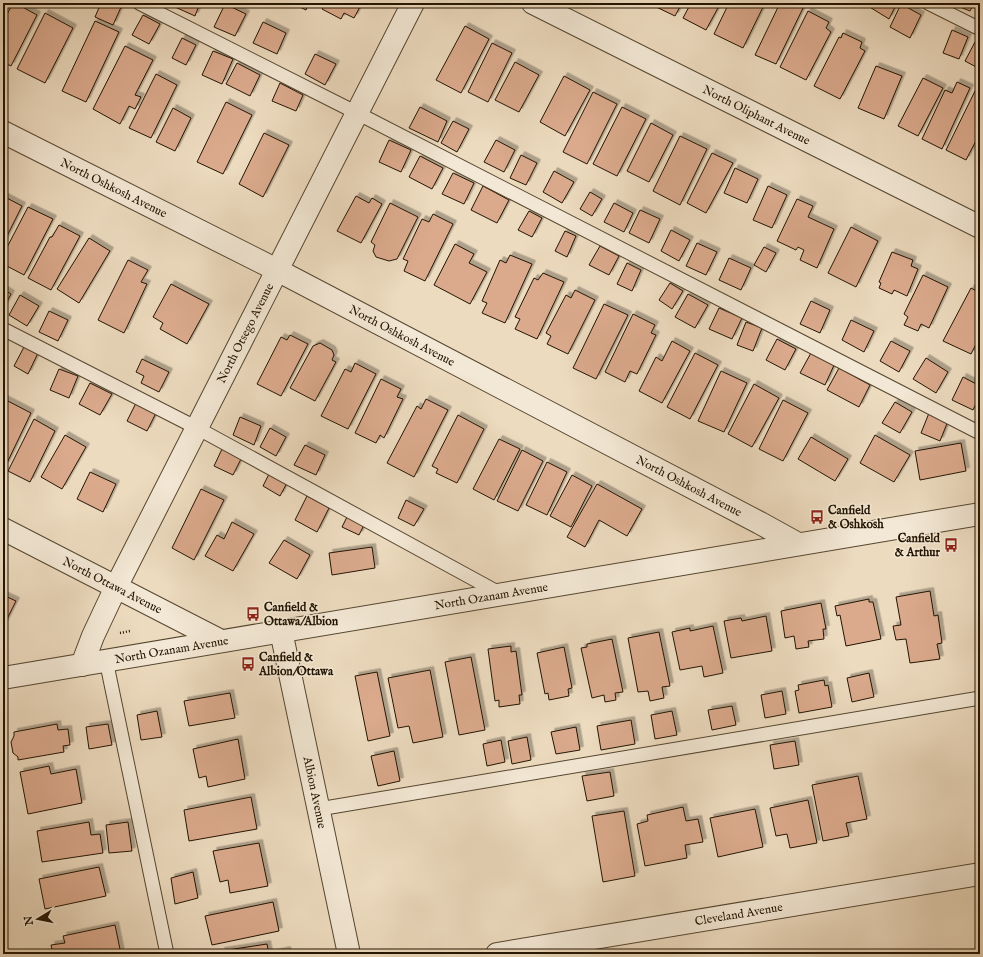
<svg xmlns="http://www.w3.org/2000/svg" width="983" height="957" font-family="'IM FELL English',serif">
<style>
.building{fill:#dbaa8d;stroke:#221401;filter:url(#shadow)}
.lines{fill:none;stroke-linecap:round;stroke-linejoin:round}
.service-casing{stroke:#554630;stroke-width:15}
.minor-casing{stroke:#554630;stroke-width:24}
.tertiary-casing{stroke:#554630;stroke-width:24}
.path{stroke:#221401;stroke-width:2.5;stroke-dasharray:1 2;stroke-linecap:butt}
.service{stroke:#f3e8d5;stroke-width:13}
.minor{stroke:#f3e8d5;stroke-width:22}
.tertiary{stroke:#f3e8d5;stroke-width:22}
.labels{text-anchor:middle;stroke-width:3;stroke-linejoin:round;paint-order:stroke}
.street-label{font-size:12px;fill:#221401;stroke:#f3e8d5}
.poi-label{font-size:12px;font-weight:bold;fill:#221401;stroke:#f3e8d5;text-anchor:start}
</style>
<defs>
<filter id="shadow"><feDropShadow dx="3.5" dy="-3.5" stdDeviation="0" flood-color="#0004"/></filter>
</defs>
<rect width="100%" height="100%" fill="#eddbbf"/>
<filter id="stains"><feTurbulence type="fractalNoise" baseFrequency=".005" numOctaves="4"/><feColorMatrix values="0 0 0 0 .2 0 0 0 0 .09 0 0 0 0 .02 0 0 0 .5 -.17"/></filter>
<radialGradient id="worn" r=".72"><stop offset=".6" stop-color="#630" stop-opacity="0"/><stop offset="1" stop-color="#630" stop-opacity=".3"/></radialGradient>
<g class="building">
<path d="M13 3H15L37 15 11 66 3 62V22Z"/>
<path d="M101 3H116L122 5 113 25 95 17Z"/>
<path d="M177 3H200L195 16 175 7Z"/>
<path d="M291 3H309L306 10Z"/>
<path d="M326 3H362L354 18 344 13 341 19 322 9Z"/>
<path d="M651 3H682L675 16 650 4Z"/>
<path d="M691 3H713L719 6 706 30 683 18Z"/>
<path d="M729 3H765L743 48 714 34Z"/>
<path d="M780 3H797L804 6 776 64 755 55Z"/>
<path d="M870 3H897L889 19 868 6Z"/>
<path d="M950 3H974L970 11Z"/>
<path d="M225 4 246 14 235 36 214 27Z"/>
<path d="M901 4 921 15 910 38 890 27Z"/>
<path d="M808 11 829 22 826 28 831 32 806 80 780 67Z"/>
<path d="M45 13 73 28 45 83 17 69Z"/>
<path d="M143 15 160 24 149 44 132 35Z"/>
<path d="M95 21 119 32 86 102 62 91Z"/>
<path d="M263 22 286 33 277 54 253 43Z"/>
<path d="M465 26 489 39 461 93 436 80Z"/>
<path d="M952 30 968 37 959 59 943 53Z"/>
<path d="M843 33 862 42 860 48 865 51 840 99 814 86 839 37 841 38Z"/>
<path d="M182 38 196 45 186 65 172 58Z"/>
<path d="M975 42 980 44V69L965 61Z"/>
<path d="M492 43 512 53 488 102 468 92Z"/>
<path d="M125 46 153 60 135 95 141 97 135 109 129 106 120 124 93 109Z"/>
<path d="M213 51 233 59 222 84 202 75Z"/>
<path d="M315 54 336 64 325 85 305 74Z"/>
<path d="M515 62 539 75 519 112 495 100Z"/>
<path d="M237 63 260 75 250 96 226 84Z"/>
<path d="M876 66 902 76 884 119 858 108Z"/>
<path d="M156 74 177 85 151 138 129 128Z"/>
<path d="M564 76 590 90 565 136 540 122Z"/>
<path d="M923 78 943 88 918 136 898 126Z"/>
<path d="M957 82 970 88 942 149 922 139 945 90 952 93Z"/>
<path d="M280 83 303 95 296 111 272 101Z"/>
<path d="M975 91 980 94V133L966 160 946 150Z"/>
<path d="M593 92 617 104 587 164 563 152Z"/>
<path d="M226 102 252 115 223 174 197 162Z"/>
<path d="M420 107 447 121 438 142 409 128Z"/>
<path d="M622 107 646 119 617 176 593 164Z"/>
<path d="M173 108 191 118 175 151 156 142Z"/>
<path d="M453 121 469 129 457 152 441 143Z"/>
<path d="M651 123 673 135 649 182 627 171Z"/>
<path d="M264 133 289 145 263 197 239 184Z"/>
<path d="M680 136 707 149 680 205 653 191Z"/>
<path d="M389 140 411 150 401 172 379 162Z"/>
<path d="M496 140 515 150 504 172 484 162Z"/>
<path d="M712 153 733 163 706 213 687 203Z"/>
<path d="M521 155 537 163 526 185 510 178Z"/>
<path d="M420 156 443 168 432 189 409 177Z"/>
<path d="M735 168 758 179 747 203 724 193Z"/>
<path d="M554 171 574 182 562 203 543 192Z"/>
<path d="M453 173 474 183 464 204 442 194Z"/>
<path d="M483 186 509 200 497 223 471 210Z"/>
<path d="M768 186 787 195 772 228 753 220Z"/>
<path d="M590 192 602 199 592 216 580 209Z"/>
<path d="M3 196 22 206 3 244Z"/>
<path d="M356 196 369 203 372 198 382 204 361 243 337 231Z"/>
<path d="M797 199 813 206 808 217 834 229 817 268 800 260 804 250 798 247 796 250 777 241Z"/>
<path d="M390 203 418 217 397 259 389 261 376 257 373 251 375 245 371 242Z"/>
<path d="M614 203 633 213 624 232 604 222Z"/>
<path d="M28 207 53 219 24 275 3 264V255Z"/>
<path d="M640 210 660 219 649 243 629 233Z"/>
<path d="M529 211 542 218 532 237 518 230Z"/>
<path d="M433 214 453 224 425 281 404 271 408 261 403 259 422 219 429 222Z"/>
<path d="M59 225 80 236 51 290 28 278 50 237H52Z"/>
<path d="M851 227 878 241 856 287 828 273Z"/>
<path d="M671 230 690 240 679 261 661 251Z"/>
<path d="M565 231 576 236 567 257 555 251Z"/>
<path d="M89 238 110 251 79 303 57 289Z"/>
<path d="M697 243 717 252 706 275 686 266Z"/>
<path d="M455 244 474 254 469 263 487 272 470 304 434 285Z"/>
<path d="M600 246 619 256 609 275 589 265Z"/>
<path d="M764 247 776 253 766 272 754 265Z"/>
<path d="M892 252 913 260 911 266 918 269 907 296 894 290 892 294 879 288 881 283 879 282Z"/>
<path d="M510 255 532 264 505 323 482 313 487 303 482 301 500 260 506 263Z"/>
<path d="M729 258 751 268 741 290 719 280Z"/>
<path d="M128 260 148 270 141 282 147 284 124 333 98 320Z"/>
<path d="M627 263 641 270 632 291 617 284Z"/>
<path d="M543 273 564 282 537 339 515 329 520 319 515 317 534 278 538 280Z"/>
<path d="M923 275 948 287 929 328 921 324 918 331 904 325 908 317 904 314Z"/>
<path d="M670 283 683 291 672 309 659 300Z"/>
<path d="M171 284 209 304 187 344 160 329 163 323 153 317Z"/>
<path d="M971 288 980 293V336L971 354 943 341Z"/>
<path d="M3 289 11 294 3 309Z"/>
<path d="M575 290 595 300 568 354 547 344 551 336 546 333 566 295 571 298Z"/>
<path d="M688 294 708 305 695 328 675 317Z"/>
<path d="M20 295 39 306 27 326 9 315Z"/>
<path d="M811 301 830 310 820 333 800 324Z"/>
<path d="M604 304 628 315 596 379 573 368Z"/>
<path d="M719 308 742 318 732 339 709 329Z"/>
<path d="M49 311 68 320 58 341 39 332Z"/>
<path d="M633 314 655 325 651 333 656 335 637 374 630 371 625 382 605 372Z"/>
<path d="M851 320 874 331 864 352 842 340Z"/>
<path d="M746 322 762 328 753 351 737 345Z"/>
<path d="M290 335 308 344 281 396 257 384 281 337 287 340Z"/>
<path d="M777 339 796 349 785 370 766 360Z"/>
<path d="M672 341 690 351 662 403 639 391 656 357 662 361Z"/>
<path d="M891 341 910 351 899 372 880 361Z"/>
<path d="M320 343 332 350 334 355 332 360 336 362 315 401 290 388 313 346Z"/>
<path d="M24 347 38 353 28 374 14 366Z"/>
<path d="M812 351 835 363 825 385 800 373Z"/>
<path d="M695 353 718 365 690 419 667 407Z"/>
<path d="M926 358 948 372 936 393 913 379Z"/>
<path d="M142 359 169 372 159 392 141 383 144 376 136 372Z"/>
<path d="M355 363 376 374 348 429 321 416 345 369 351 372Z"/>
<path d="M839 368 870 385 859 407 827 390Z"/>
<path d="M59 369 78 376 69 398 50 390Z"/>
<path d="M721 371 747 383 724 432 698 421Z"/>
<path d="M963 377 980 386V395L973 410 952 400Z"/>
<path d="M381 379 401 389 397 397 403 399 384 438 380 435 376 443 355 433Z"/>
<path d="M90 383 112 394 100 415 79 404Z"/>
<path d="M754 384 779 398 752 447 728 434Z"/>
<path d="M4 399 31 413 6 465 3 466Z"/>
<path d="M426 399 448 410 414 477 387 463 417 406 421 409Z"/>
<path d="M783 400 808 413 783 461 759 449Z"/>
<path d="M895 402 912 412 900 433 882 423Z"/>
<path d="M136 403 156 413 147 431 127 421Z"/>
<path d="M929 413 948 421 940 441 921 433Z"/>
<path d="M458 415 484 429 457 483 436 473 438 469 432 466Z"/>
<path d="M240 417 261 426 254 445 233 435Z"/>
<path d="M34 419 55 431 30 482 8 471Z"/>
<path d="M270 428 286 437 276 456 260 447Z"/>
<path d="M65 435 86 447 62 489 41 477Z"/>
<path d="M875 435 910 455 894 482 860 463Z"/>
<path d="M811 437 848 459 835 481 798 459Z"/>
<path d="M499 439 520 449 494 500 473 489Z"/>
<path d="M961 443 966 471 920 480 915 451Z"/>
<path d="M305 445 325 455 316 475 294 465Z"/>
<path d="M222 449 241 459 233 475 214 466Z"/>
<path d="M522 450 543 461 518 511 497 501Z"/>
<path d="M547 462 567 472 547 515 526 505Z"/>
<path d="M90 472 116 484 103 512 77 499Z"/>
<path d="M269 474 287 483 280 496 263 486Z"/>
<path d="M572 475 592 486 571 527 550 516Z"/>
<path d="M597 484 642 509 627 536 599 520 585 547 567 537Z"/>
<path d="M201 489 224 500 194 560 172 548Z"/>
<path d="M307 496 329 508 317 532 295 520Z"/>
<path d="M406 500 424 509 414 526 398 518Z"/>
<path d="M348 515 365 523 359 535 342 527Z"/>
<path d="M232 522 254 534 233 571 205 556 217 535 224 539Z"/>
<path d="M284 540 310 555 297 579 269 563Z"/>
<path d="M372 547 375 568 332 575 329 553Z"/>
<path d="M930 591 934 616 938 615 942 643 937 644 940 659 910 663 906 639 896 640 893 626 901 625 896 597Z"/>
<path d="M3 595 16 601 3 627Z"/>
<path d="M869 599V602H873L881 639 846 646 840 615 837 616 835 606Z"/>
<path d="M821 603 826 629H823L824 639 808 641 809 647 796 649 794 636 785 638 781 611Z"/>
<path d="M766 616 772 651 731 658 724 621 741 618 742 621Z"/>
<path d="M713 626 723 673 704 677 702 666 680 670 672 632 690 628V631Z"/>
<path d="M659 632 670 686 662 687 664 698 650 701 648 691 638 692 628 638Z"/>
<path d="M612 639 623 692 615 693 616 700 605 702 604 695 592 698 581 648 587 647V644Z"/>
<path d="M511 646V652L516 651 522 695H519L520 704 499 707V700L495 701 488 649Z"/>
<path d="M564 647 572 688 568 689 569 696 549 700 548 693 545 694 537 653Z"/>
<path d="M471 657 485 730 459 735 445 662Z"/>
<path d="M430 670 443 737 413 743 409 726 398 728 388 678Z"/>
<path d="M377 672 390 736 368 741 355 676Z"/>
<path d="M869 673 874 697 852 702 847 678Z"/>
<path d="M824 680 825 686 828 685 832 707 799 713 795 691 799 690 798 685Z"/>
<path d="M782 691 786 714 765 718 761 695Z"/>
<path d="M230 693 235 718 189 726 184 701Z"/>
<path d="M732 706 736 725 712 730 708 710Z"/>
<path d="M157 711 162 737 141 740 137 715Z"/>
<path d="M672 711 677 735 655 739 651 715Z"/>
<path d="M631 720 635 744 601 750 597 726Z"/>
<path d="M57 724 58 730 68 729 70 745 63 746 64 752 18 760V757L13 753 11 742 14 736V732Z"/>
<path d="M108 724 112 745 89 749 86 727Z"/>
<path d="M576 727 580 750 556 754 551 732Z"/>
<path d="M527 737 531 760 512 764 508 741Z"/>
<path d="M238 739 245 779 208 787 206 776 199 778 193 749Z"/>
<path d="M501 740 505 762 487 766 483 744Z"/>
<path d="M795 741 799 765 774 769 770 745Z"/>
<path d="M394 751 400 781 378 786 371 756Z"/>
<path d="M49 766 51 774 76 769 82 803 28 814 20 772Z"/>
<path d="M610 772 614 796 587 801 582 776Z"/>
<path d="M858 776 867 819 846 823 849 836 823 841 812 785Z"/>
<path d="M251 797 257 829 189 841 184 810Z"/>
<path d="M808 800 817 843 790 848 787 834 776 836 770 808Z"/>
<path d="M683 807 686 821 698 819 703 842 685 845 687 858 645 866 637 824 648 821 647 815Z"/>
<path d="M755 809 763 847 718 857 710 818Z"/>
<path d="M624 811 635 876 603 882 592 816Z"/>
<path d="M89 822 91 835 100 834 103 853 42 862 37 831Z"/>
<path d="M128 822 132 851 109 853 106 825Z"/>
<path d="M259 843 268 886 230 893 228 880 220 882 213 851Z"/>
<path d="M99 867 106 896 45 909 39 879Z"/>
<path d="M193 872 198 898 175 904 171 878Z"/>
<path d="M273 902 279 931 212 945 205 916Z"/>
<path d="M115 925 121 954H53L51 945 65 943 63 936Z"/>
<path d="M267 944 269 954 287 950 288 954H222L221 951Z"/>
</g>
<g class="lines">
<defs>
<g id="service">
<path d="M139 3 357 113 980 433"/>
<path d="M928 3 980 29"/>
<path d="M3 329 197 428 501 594"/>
<path d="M106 660 167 954"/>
<path d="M319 809 980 698"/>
</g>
<g id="minor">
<path id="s1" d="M533 3 980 227"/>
<path id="s2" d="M3 132 277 270 760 523 798 544"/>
<path id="s3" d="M3 529 221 641"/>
<path id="s4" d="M281 631 349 954"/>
<path id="s5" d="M82 665 93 636 116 587 413 3"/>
<path id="s6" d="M497 954 980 874"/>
</g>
<g id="tertiary">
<path id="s7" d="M3 678 980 514"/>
</g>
</defs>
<use href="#service" class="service-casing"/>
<use href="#minor" class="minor-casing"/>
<use href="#tertiary" class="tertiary-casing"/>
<path class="path" d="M120 633 130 631"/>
<use href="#service" class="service"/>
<use href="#minor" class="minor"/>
<use href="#tertiary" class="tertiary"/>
</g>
<defs>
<symbol id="bus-bare" viewBox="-9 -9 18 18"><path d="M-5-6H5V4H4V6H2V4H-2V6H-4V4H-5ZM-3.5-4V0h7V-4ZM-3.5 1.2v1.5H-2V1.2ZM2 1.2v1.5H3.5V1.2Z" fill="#8f2418" stroke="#f3e8d5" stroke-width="2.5" paint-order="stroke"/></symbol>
</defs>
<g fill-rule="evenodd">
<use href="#bus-bare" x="807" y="507" width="20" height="20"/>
<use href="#bus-bare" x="941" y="535" width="20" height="20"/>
<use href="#bus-bare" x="243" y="604" width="20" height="20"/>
<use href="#bus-bare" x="238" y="654" width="20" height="20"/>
</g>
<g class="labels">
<g class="street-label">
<text dy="4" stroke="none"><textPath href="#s1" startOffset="250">North Oliphant Avenue</textPath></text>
<text dy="4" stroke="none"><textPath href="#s2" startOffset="124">North Oshkosh Avenue</textPath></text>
<text dy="4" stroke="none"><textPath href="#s5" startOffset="370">North Otsego Avenue</textPath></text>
<text dy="4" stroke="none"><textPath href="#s2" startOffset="448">North Oshkosh Avenue</textPath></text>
<text dy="4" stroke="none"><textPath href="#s2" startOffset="772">North Oshkosh Avenue</textPath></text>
<text dy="4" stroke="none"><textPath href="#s3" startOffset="123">North Ottawa Avenue</textPath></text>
<text dy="4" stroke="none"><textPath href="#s7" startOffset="495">North Ozanam Avenue</textPath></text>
<text dy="4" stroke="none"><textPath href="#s7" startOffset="171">North Ozanam Avenue</textPath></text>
<text dy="4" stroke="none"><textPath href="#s4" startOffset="165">Albion Avenue</textPath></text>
<text dy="4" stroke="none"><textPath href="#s6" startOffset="245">Cleveland Avenue</textPath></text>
</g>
<g class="poi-label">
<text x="828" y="514">Canfield<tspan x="828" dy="14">&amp; Oshkosh</tspan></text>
<text x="940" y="542" text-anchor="end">Canfield<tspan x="940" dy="14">&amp; Arthur</tspan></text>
<text x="264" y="611">Canfield &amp;<tspan x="264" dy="14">Ottawa/Albion</tspan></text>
<text x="259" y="661">Canfield &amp;<tspan x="259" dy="14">Albion/Ottawa</tspan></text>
</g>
</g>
<rect width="983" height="957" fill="none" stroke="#eddbbf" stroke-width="16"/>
<rect x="4" y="4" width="975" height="949" fill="none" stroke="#221401" stroke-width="2"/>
<rect x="8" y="8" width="967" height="941" fill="none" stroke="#221401"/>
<g transform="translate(38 919) rotate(260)" stroke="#f3e8d5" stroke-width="3" paint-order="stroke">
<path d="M0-3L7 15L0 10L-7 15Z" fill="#221401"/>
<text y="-6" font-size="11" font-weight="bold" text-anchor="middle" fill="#221401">N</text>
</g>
<rect width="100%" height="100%" filter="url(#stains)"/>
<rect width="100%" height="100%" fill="url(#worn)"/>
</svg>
